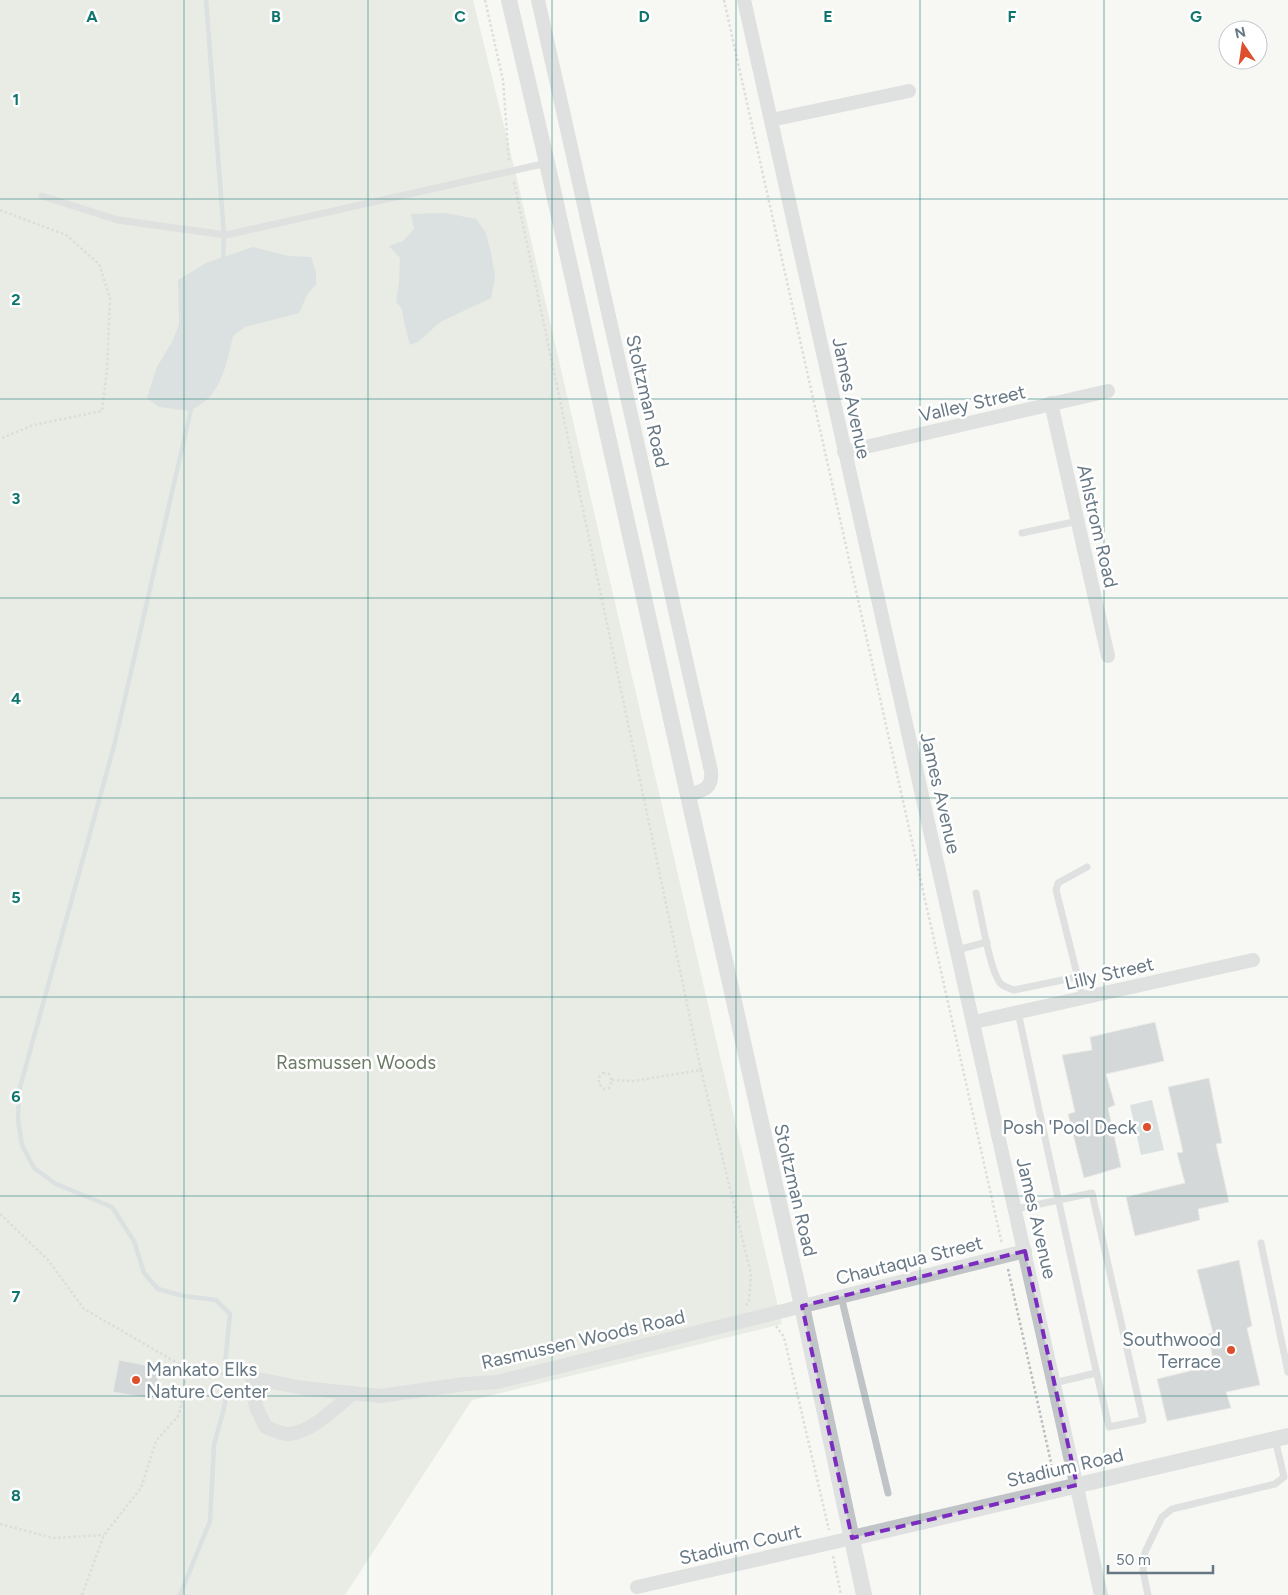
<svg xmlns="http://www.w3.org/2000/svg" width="1288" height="1595" font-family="Figtree,sans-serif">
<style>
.green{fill:#d7dcd3}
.water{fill:#b9c5c9}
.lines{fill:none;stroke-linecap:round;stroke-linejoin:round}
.stream{stroke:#b9c5c9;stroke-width:4.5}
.building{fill:#aab1b6;stroke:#d8d8d6}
.path{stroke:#babdbf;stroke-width:2.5;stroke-dasharray:2.5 2.5;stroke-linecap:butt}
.service{stroke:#c0c4c7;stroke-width:7}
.minor{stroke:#c0c4c7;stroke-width:14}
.tertiary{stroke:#c0c4c7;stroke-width:16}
.marked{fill:none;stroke:#7b2cbf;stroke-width:4;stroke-dasharray:10 6;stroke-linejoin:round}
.grid{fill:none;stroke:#0f766e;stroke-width:1;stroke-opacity:0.55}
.poi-dot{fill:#de4f2d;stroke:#fff;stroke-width:2}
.labels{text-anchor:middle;stroke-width:5;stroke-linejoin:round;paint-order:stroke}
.street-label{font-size:19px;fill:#677884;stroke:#fff}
.park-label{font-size:19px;fill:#6b7b65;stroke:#fff}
.poi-label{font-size:19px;fill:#677884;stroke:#fff;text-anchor:end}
.grid-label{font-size:16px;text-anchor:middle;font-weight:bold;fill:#0f766e;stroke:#fff;stroke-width:5;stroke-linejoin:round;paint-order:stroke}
</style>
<rect width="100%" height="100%" fill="#f7f7f4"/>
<path class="green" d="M0 0H473L516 175 782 1324 472 1400 345 1595H0Z"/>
<g class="water">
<path d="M445 213 476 219 486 233 491 253 495 277 491 298 440 322 418 342 410 345 404 322 402 309 396 302 399 283 400 258 389 246 403 241 414 229 411 214Z"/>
<path d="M253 247 288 256 311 257 316 273V285L308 293 299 313 245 327 233 336C228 358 223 387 204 402 200 405 195 408 190 411L159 407 147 398 157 367 172 342 179 324 178 280 206 263Z"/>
<path d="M1152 1100 1164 1150 1141 1155 1130 1105Z"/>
</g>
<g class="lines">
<g class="stream">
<path d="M206 0 224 235 223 263"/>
<path d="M192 405 114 746 19 1091 18 1120 22 1145 34 1168 56 1184 112 1207 134 1241 144 1273 158 1289 184 1296 216 1300 230 1314 225 1364"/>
<path d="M180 1595 210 1521 214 1445 223 1412 228 1388"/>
</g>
</g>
<g class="building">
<path d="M1155 1022 1164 1061 1106 1074 1115 1105 1108 1108 1121 1167 1084 1178 1068 1114 1075 1112 1062 1055 1092 1050 1090 1037Z"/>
<path d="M1209 1078 1222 1143 1216 1144 1229 1202 1198 1209 1200 1220 1135 1236 1126 1197 1185 1183 1177 1153 1183 1152 1168 1087Z"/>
<path d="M1239 1260 1252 1326 1247 1328 1260 1385 1226 1392 1231 1408 1167 1421 1157 1379 1214 1365 1208 1334 1213 1333 1197 1270Z"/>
<path d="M119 1360 160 1368 154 1399 113 1392Z"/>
</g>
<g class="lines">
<g class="path">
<path d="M485 0 503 80 509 161"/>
<path d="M724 0 1002 1244"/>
<path d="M514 182 701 1070 633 1081 612 1080"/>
<path d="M0 210 66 235 99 264 110 298 107 369 102 411 33 425 0 439"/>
<path d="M701 1070 751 1274 749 1301 746 1306"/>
<path d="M603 1073 609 1074 612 1080 609 1088 604 1089 599 1084V1077Z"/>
<path d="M0 1214 48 1260 84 1309 188 1369 239 1376"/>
<path d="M1008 1269 1054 1476"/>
<path d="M776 1326 784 1337 829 1530"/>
<path d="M0 1524 53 1538 104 1535"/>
<path d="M833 1556 841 1595"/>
<path d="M82 1595 104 1535 141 1488 156 1441 179 1415 188 1369"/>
</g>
<g class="service">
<path d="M42 196 118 220 226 235 547 163"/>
<path d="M1022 533 1078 521"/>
<path d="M976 893C981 913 989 968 1000 983 1004 987 1009 988 1014 990L1077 977"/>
<path d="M957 950 987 942"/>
<path d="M1083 998 1056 890 1058 883 1087 867"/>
<path d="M1016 1209 1092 1193 1143 1420 1109 1427C1077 1289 1048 1151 1018 1012"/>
<path d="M1261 1243 1288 1372"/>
<path d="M841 1296 888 1493"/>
<path d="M1054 1383 1096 1373"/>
<path d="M1148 1595 1143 1571 1145 1552 1162 1517 1172 1509 1275 1484 1284 1477 1275 1439"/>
</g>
<g class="minor">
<path d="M538 0 711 771C713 790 702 791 687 795"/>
<path d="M744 0 1101 1595"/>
<path d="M771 120 909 91"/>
<path d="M1051 403 1108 656"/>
<path d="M844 452 1108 391"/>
<path d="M974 1022 1253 960"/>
<path d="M353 1393C337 1407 310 1433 289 1434 282 1435 273 1430 266 1427L256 1407 252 1378 303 1388 380 1396 465 1384 497 1382 1025 1251"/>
<path d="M637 1587 852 1538"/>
</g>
<g class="tertiary">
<path d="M509 0 547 163 802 1306 864 1595"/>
<path d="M852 1538 1288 1436"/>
</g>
</g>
<path d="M0 0H1288V1595H0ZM1025 1251 1077 1485 852 1538 802 1306Z" fill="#f7f7f4" fill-opacity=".55" fill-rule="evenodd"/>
<path class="marked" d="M1025 1251 1077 1485 852 1538 802 1306Z"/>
<path class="grid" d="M184 0V1595M368 0V1595M552 0V1595M736 0V1595M920 0V1595M1104 0V1595M0 199H1288M0 399H1288M0 598H1288M0 798H1288M0 997H1288M0 1196H1288M0 1396H1288"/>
<g class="poi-dot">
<circle cx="1147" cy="1127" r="5"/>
<circle cx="1231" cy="1350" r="5"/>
<circle cx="136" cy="1380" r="5"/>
</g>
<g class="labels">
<g class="street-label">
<text transform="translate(852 398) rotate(78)" y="7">James Avenue</text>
<text transform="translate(648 401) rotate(77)" y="7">Stoltzman Road</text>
<text transform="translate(972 403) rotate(-13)" y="7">Valley Street</text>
<text transform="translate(1098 526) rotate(77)" y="7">Ahlstrom Road</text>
<text transform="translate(941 793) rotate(77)" y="7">James Avenue</text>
<text transform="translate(1109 973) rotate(-13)" y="7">Lilly Street</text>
<text transform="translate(796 1190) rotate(77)" y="7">Stoltzman Road</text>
<text transform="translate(1037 1218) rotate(77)" y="7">James Avenue</text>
<text transform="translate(909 1260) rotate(-14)" y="7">Chautaqua Street</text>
<text transform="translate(583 1339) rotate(-13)" y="7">Rasmussen Woods Road</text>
<text transform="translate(1065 1467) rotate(-13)" y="7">Stadium Road</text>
<text transform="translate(740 1544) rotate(-13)" y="7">Stadium Court</text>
</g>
<g class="park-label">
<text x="356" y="1069">Rasmussen Woods</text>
</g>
<g class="poi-label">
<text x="1137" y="1134">Posh 'Pool Deck</text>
<text x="1221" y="1346">Southwood<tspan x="1221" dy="22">Terrace</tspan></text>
<text x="146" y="1376" text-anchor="start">Mankato Elks<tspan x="146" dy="22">Nature Center</tspan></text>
</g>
</g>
<g class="grid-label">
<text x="92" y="22">A</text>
<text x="276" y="22">B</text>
<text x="460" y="22">C</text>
<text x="644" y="22">D</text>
<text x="828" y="22">E</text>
<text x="1012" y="22">F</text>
<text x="1196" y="22">G</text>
<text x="16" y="105">1</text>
<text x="16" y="305">2</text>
<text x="16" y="504">3</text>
<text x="16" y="704">4</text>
<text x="16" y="903">5</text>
<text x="16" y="1102">6</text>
<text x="16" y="1302">7</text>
<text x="16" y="1501">8</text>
</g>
<g transform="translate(1243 45) rotate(347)"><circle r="24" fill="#ffffff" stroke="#c2c9ce"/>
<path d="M0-4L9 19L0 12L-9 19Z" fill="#de4f2d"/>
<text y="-8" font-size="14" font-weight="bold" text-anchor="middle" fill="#677884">N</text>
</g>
<path d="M1108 1565v8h105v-8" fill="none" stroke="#677884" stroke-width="2.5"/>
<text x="1116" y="1565" font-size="15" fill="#677884" stroke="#ffffff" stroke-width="4" paint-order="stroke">50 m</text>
</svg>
